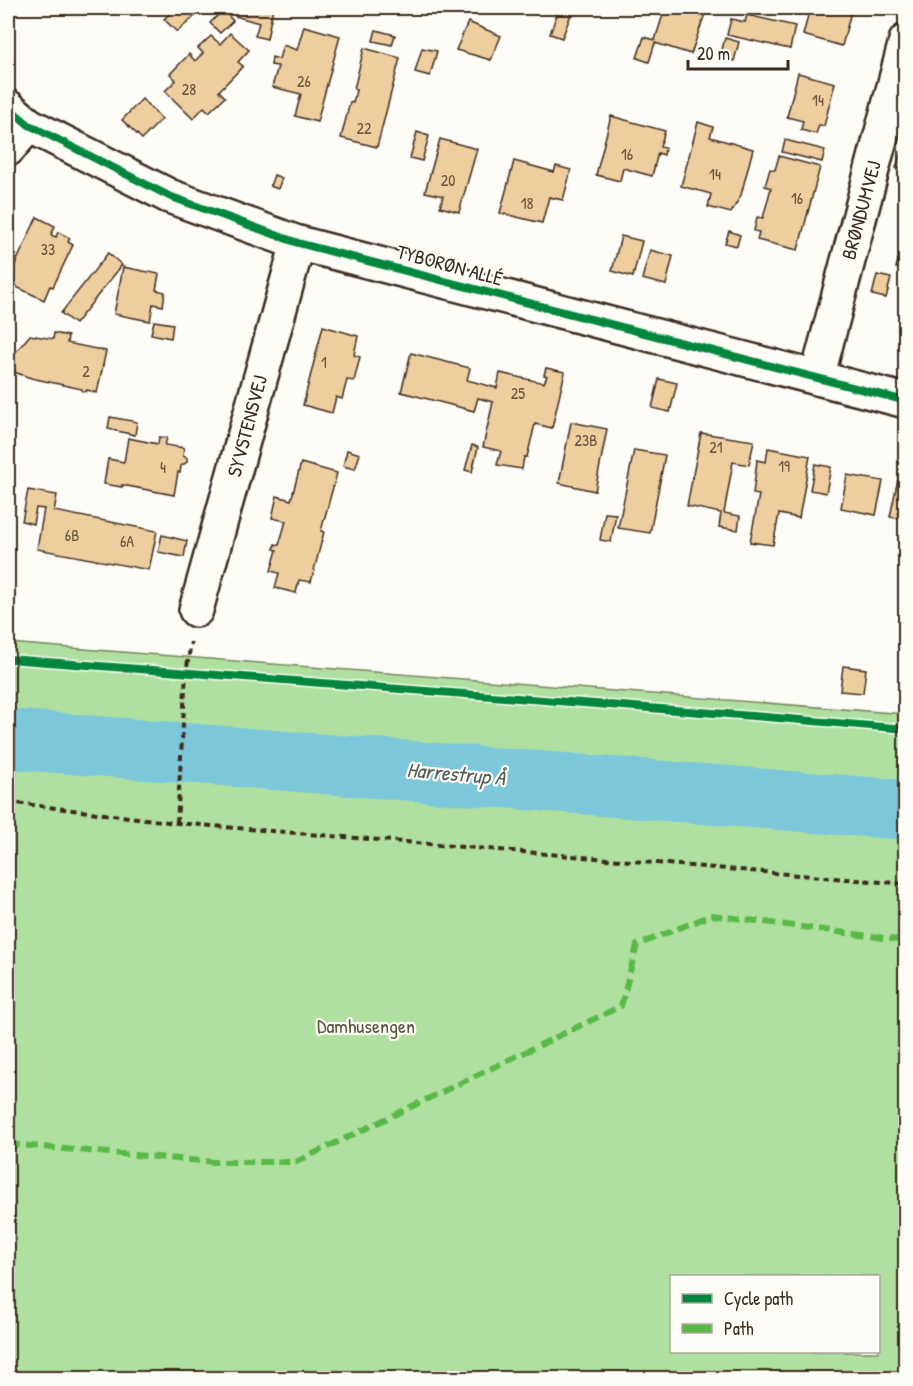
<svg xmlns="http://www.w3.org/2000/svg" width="913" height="1386" font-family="'Patrick Hand',sans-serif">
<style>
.green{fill:#b0e09f;stroke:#76855e;stroke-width:1.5;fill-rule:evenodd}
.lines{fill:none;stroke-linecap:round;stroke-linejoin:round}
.river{stroke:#7bc7da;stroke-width:60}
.building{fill:#eecd9f;stroke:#3b2a1e;stroke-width:1.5}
.minor-casing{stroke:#3b2a1e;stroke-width:38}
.path{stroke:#3b2a1e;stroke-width:4;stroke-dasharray:6 4.5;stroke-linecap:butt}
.minor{stroke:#fdfcf7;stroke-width:33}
.quiet{stroke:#58b947;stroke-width:6;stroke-dasharray:12 6;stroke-linecap:butt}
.cycleway-casing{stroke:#fdfcf7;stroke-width:11}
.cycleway{stroke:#00873e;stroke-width:8}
.labels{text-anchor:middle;stroke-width:4.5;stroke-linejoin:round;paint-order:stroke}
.number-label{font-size:16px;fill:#68533e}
.street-label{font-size:20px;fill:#3b2a1e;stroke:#fdfcf7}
.park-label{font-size:20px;fill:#58583e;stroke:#fdfcf7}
.water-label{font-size:21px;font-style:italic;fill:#4e5956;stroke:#fdfcf7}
</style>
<rect width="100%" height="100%" fill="#fdfcf7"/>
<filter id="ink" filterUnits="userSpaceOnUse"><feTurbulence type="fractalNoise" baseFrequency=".0167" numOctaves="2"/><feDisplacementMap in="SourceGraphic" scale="12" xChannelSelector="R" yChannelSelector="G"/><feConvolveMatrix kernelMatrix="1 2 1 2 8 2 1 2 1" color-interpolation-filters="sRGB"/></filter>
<g filter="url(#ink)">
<path class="green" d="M8 643 905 714V1378H8ZM672 1276H878V1352H672Z"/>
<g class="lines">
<path class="river" d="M8 739 906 810"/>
</g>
<g class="building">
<path d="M176 8H187L195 16 177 32 164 19Z"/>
<path d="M237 8H273L267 39 255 36 259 23 235 16Z"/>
<path d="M559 8 572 12 562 38 550 34Z"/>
<path d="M665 8H707L691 54 655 43 649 62 637 58 644 37 655 40Z"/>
<path d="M810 8H852L842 46 803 35Z"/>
<path d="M223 10 233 21 220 33 210 23Z"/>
<path d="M747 15 795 26 790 49 727 35 731 19 745 22Z"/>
<path d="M468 22 501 36 491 60 456 50Z"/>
<path d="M304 26 340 36 317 122 295 116 301 94 272 87 278 66 271 65 272 57 279 59 283 45 297 50Z"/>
<path d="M376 30 395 35 392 45 373 41Z"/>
<path d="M230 33 249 50 238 62 243 66 219 91 225 97 209 112 204 107 193 119 165 91 176 80 170 74 189 54 195 61 203 53 198 48 211 36 220 44Z"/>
<path d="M725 38 739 42 734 61 720 57Z"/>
<path d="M364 48 400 58 377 147 341 138 350 102 353 103 356 90 354 89Z"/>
<path d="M422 48 437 51 430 76 415 72Z"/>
<path d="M798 73 835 83 824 126 819 125 816 134 801 130 803 121 787 117Z"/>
<path d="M142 99 162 119 142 139 122 120Z"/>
<path d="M611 116 665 131 660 147 665 148 664 155 658 153 652 176 623 168 620 181 596 175Z"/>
<path d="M698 122 713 127 710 137 753 149 741 195 731 213 708 207 711 194 681 186Z"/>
<path d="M417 132 429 136 422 161 410 158Z"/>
<path d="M440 139 477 149 459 212 440 207 443 196 425 192Z"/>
<path d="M785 140 825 150 822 162 782 152Z"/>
<path d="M901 152 906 153V170L896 168Z"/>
<path d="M779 156 820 167 798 250 757 240 759 232 754 231 757 217 763 218 771 188 765 186 770 169 775 170Z"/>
<path d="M514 161 554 172 556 166 571 170 563 200 549 197 542 223 500 213Z"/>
<path d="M274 175 282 178 278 189 270 186Z"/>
<path d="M37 217 55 226 51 235 56 237 58 232 70 238 68 242 73 245 53 287 50 286 44 300 8 283 15 270 13 269Z"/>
<path d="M906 229V270L896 268Z"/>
<path d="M729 231 740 235 737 246 725 243Z"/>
<path d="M621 236 642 241 633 277 612 271Z"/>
<path d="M650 250 673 256 666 285 642 279Z"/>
<path d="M108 253 122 265 75 324 61 313Z"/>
<path d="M123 267 159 274 156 290 165 292 163 306 153 304 150 321 114 314Z"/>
<path d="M877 275 891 278 886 298 872 295Z"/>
<path d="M154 321 173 324 171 338 151 334Z"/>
<path d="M323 326 358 336 354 355 360 357 354 381 347 380 342 399 336 397 332 413 303 405Z"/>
<path d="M54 333 68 336 67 343 106 351 97 393 87 390 86 392 82 391V389L31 378 14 372 8 379V361L30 335 53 339Z"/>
<path d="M411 353 470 368 467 380 497 388 500 373 544 383 547 376 544 375 546 368 565 372 552 428 535 424 527 457H524L522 469 497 465 501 451 483 447 493 402 478 398 474 411 401 392Z"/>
<path d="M659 379 677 383 670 412 652 408Z"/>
<path d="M110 417 137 422 135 435 108 429Z"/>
<path d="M571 422 607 429 595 491 559 483Z"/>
<path d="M701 433 754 441 749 465 733 462 724 513 740 516 738 530 719 527 721 513 687 506Z"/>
<path d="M159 437 167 438 165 445 184 448 183 456 187 458V462L181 466 180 473 178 472 174 495 122 485V487L104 484 108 459 124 462 128 438 158 444Z"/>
<path d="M472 445 478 447 472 472 465 470Z"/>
<path d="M768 448 810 456 799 518 779 514 773 545 750 542 759 495 753 494 757 460 766 462Z"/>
<path d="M347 450 360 454 355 469 343 466Z"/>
<path d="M634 450 665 455 650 533 618 528Z"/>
<path d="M301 463 337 473 321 531 324 532 311 582 299 580 296 593 275 588 279 573 271 571 277 550 274 549 275 544 279 545 286 521 272 518 277 496 291 500Z"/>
<path d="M815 464 831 467 826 493 810 490Z"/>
<path d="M900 469 906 470V520L890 517Z"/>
<path d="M847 475 883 481 876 515 841 508Z"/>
<path d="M28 490 57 495 54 511 157 531 149 570 37 549 44 509 36 508 33 524 22 521Z"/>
<path d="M605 513 616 514 611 542 600 540Z"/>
<path d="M162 535 187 541 184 557 158 552Z"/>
<path d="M843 666 866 669 863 693 840 691Z"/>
</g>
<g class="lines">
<defs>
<g id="minor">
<path d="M8 107 29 125 169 196 298 243 906 401"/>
<path d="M8 149 29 125"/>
<path d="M817 378 906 41"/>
<path d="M196 610 298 243"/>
</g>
</defs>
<use href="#minor" class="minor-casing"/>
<g class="path">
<path d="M8 802 177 823 906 884"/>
<path d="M177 823 186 673 191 642"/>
</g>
<use href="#minor" class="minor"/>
<path class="quiet" d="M8 1144 213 1162H296L621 1006 637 945 712 915 906 941"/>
<defs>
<g id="cycleway">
<path d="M8 107 29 125 169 196 298 243 906 401"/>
<path d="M8 659 766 717 906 729"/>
</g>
</defs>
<use href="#cycleway" class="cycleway-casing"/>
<use href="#cycleway" class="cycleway"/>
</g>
</g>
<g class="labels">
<g class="number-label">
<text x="304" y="87">26</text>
<text x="189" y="95">28</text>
<text x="818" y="106">14</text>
<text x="364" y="134">22</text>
<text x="627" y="160">16</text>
<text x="715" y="180">14</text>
<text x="448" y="186">20</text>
<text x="797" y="204">16</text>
<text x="527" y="209">18</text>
<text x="48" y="255">33</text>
<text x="324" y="368">1</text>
<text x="86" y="377">2</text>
<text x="518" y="399">25</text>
<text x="586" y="446">23B</text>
<text x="716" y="453">21</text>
<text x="784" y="472">19</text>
<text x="163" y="473">4</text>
<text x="72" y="541">6B</text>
<text x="127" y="547">6A</text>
</g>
<g class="street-label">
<text transform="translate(861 210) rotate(-75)" y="7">BRØNDUMVEJ</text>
<text transform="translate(450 265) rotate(15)" y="7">TYBORØN ALLÉ</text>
<text transform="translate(247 426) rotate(-75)" y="7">SYVSTENSVEJ</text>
</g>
<g class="park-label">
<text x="366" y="1033">Damhusengen</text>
</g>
<g class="water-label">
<text transform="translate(456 774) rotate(5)" y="7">Harrestrup Å</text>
</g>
</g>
<rect width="913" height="1386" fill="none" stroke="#fdfcf7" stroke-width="30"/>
<rect x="15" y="15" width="883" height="1356" fill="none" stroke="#3b2a1e" stroke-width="2" filter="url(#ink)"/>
<rect x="670" y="1275" width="210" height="78" fill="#fdfcf7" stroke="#afa8a0" stroke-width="1.5"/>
<rect x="682" y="1294" width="30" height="9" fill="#00873e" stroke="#afa8a0" stroke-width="1.5"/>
<text x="724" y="1305" font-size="18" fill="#3b2a1e">Cycle path</text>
<rect x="682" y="1324" width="30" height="9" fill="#58b947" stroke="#afa8a0" stroke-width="1.5"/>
<text x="724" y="1335" font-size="18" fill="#3b2a1e">Path</text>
<path d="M688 60v9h100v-9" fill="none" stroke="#3b2a1e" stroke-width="3"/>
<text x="697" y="60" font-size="18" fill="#3b2a1e" stroke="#fdfcf7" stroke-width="4.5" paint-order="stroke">20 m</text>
</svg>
